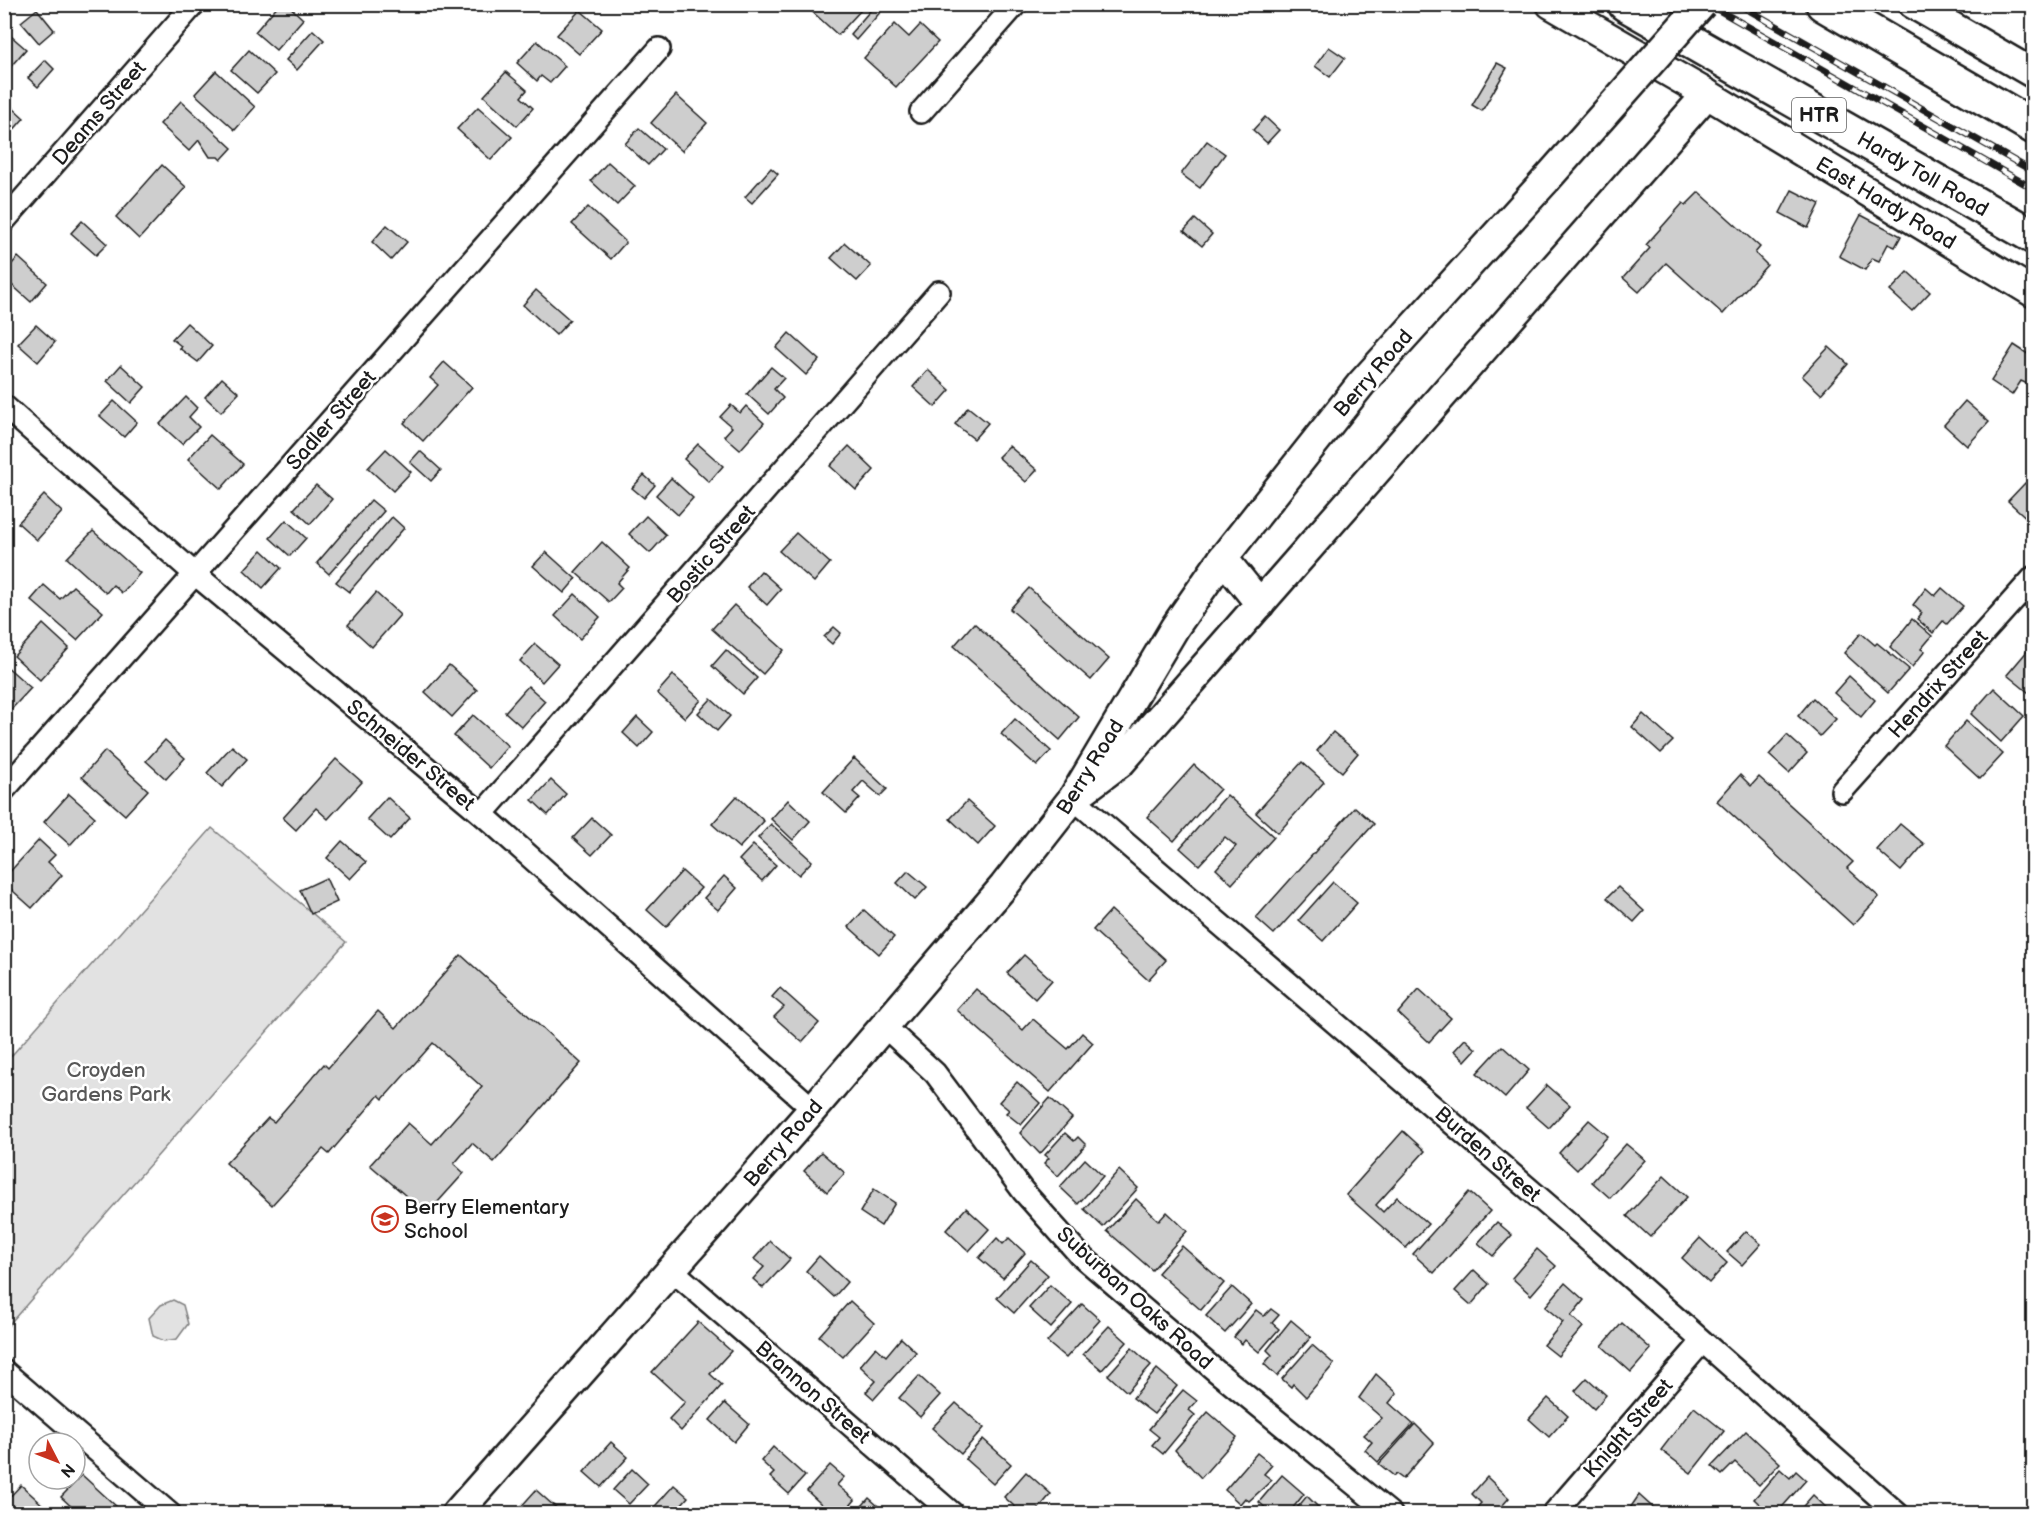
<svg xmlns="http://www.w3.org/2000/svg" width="2038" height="1518" font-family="'Balsamiq Sans',sans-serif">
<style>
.green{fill:#e2e2e2;stroke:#7f7f7f;stroke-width:1.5}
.building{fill:#cecece;stroke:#1c1c1c;stroke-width:1.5}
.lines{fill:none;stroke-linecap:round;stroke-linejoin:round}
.street-casing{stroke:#1c1c1c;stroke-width:26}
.secondary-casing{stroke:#1c1c1c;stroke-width:33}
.highway-casing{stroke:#1c1c1c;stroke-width:38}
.street{stroke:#fff;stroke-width:21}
.secondary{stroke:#fff;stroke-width:28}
.highway{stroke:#fff;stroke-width:33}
.rail-casing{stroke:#1c1c1c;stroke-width:7}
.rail{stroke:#fff;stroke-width:4.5;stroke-dasharray:14;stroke-linecap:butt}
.secondary-bridge-casing{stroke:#1c1c1c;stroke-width:33;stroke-linecap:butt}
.secondary-bridge{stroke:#fff;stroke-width:28}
.labels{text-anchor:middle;stroke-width:5;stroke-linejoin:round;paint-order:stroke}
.shield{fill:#fff;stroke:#606060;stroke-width:1.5}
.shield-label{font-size:20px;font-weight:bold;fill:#1c1c1c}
.street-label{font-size:21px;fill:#1c1c1c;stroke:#fff}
.park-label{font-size:21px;fill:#575757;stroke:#fff}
.poi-label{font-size:21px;fill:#1c1c1c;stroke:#fff;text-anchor:start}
</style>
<rect width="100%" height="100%" fill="#fff"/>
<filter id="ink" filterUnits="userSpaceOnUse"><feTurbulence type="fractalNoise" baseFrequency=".0167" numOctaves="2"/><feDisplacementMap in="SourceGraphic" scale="12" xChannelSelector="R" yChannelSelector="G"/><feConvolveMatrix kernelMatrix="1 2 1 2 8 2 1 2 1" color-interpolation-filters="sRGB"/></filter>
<g filter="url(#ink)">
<g class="green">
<path d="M212 828 346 942 5 1329V1063Z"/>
<path d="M173 1300 183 1305 188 1324 177 1339 164 1341 153 1336 149 1318 161 1305Z"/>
</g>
<g class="building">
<path d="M279 4H287L303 19 276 50 255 32Z"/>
<path d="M810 4H855L861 10 838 35 807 7Z"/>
<path d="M876 4 884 8 856 40 850 34Z"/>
<path d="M37 9 54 30 39 43 21 22Z"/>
<path d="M580 10 602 29 579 54 557 35Z"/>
<path d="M895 24 909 37 920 25 938 42 896 87 864 58Z"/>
<path d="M4 30 26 49 5 73H4Z"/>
<path d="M313 30 324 40 297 70 286 60Z"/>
<path d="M537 41 565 66 550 83 541 76 537 81 517 63Z"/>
<path d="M1329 47 1345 58 1330 77 1315 66Z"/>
<path d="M249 50 275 74 257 93 231 70Z"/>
<path d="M45 60 54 69 38 87 28 78Z"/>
<path d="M1497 63 1507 68 1482 111 1472 105Z"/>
<path d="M216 71 255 107 235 130 195 94Z"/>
<path d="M506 72 527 90 521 97 533 108 517 126 484 96Z"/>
<path d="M676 95 707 123 682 151 651 123Z"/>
<path d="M4 100 24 118 4 141Z"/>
<path d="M181 101 232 148 221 160 218 157H210L199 140 189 151 160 124Z"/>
<path d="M478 107 512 137 491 160 457 129Z"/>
<path d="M1265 117 1279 130 1267 143 1253 130Z"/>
<path d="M639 128 663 149 648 165 625 144Z"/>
<path d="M1207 141 1225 154 1200 188 1181 174Z"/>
<path d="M608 162 635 186 617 205 591 181Z"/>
<path d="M162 165 186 187 139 239 116 217Z"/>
<path d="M771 168 778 174 752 203 745 197Z"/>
<path d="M1792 190 1820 204 1808 228 1780 213Z"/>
<path d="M1699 192 1760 247 1755 253 1767 265 1723 314 1666 263 1639 292 1623 278 1650 248 1646 245 1683 203 1686 205Z"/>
<path d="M588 207 626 242 611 259 572 224Z"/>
<path d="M1861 215 1901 236 1895 247 1888 244 1879 261 1872 258 1865 270 1839 256Z"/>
<path d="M1195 219 1212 234 1202 246 1184 231Z"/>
<path d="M82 221 107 244 96 255 71 233Z"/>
<path d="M387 225 407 242 391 260 372 242Z"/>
<path d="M845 243 871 266 857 281 831 258Z"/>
<path d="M18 257 47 283 31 302 4 278V273Z"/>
<path d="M1908 272 1930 292 1912 311 1890 291Z"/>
<path d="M536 290 570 320 556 335 523 305Z"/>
<path d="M187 323 212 346 198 362 179 348 181 346 172 339Z"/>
<path d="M36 325 55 342 38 362 18 344Z"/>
<path d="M789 333 819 360 806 375 776 348Z"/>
<path d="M2014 345 2034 358V387L2021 381 2012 395 1991 381Z"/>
<path d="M1829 347 1848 364 1821 394 1802 376Z"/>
<path d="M444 362 472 387 423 441 404 423 438 385 430 378Z"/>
<path d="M121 365 145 387 131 403 107 381Z"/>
<path d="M771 367 784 378 774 389 783 398 769 414 747 394Z"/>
<path d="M928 370 950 390 935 407 913 387Z"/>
<path d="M222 378 239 393 221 412 205 397Z"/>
<path d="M186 397 197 408 189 417 199 427 182 444 160 424Z"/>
<path d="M114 401 137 422 124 437 100 416Z"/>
<path d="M1965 401 1989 422 1967 446 1944 425Z"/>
<path d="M731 405 740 413 746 406 764 423 740 450 724 436 732 427 720 417Z"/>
<path d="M968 407 988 423 974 439 955 424Z"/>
<path d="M210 435 243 464 221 489 188 459Z"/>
<path d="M698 444 723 466 709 482 684 459Z"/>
<path d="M849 446 874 470 856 490 830 466Z"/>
<path d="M1009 446 1037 470 1026 482 998 457Z"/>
<path d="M386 449 411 472 393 491 368 468Z"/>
<path d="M420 451 441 470 431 481 410 462Z"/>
<path d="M644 475 655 485 644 498 632 488Z"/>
<path d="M671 478 693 498 678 515 656 495Z"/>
<path d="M2025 483 2034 491 2032 523 2008 501Z"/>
<path d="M316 485 332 499 310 524 294 509Z"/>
<path d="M44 495 62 512 37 540 18 523Z"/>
<path d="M371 500 384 511 329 574 317 563Z"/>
<path d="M646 516 666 535 650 553 629 534Z"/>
<path d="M392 517 404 528 349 592 336 582Z"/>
<path d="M286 520 306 538 290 556 270 538Z"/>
<path d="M93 531 140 573 122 593 113 585 106 593 67 558Z"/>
<path d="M796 533 830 563 814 582 779 551Z"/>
<path d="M602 542 630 568 617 583 622 588 609 602 575 572Z"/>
<path d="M262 550 281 568 263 588 244 570Z"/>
<path d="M546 552 576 579 564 593 533 566Z"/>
<path d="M761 571 781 589 767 605 747 587Z"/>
<path d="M44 585 60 599 73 586 103 612 77 640 31 600Z"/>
<path d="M1029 588 1109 659 1091 680 1010 609Z"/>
<path d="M1926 588 1935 596 1942 588 1963 606 1947 624 1943 621 1933 633 1917 619 1922 613 1913 605Z"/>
<path d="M376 593 400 615 372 647 348 625Z"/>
<path d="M575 594 600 617 580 639 555 616Z"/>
<path d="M734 605 784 650 763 674 712 629Z"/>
<path d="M1912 619 1932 636 1921 649 1925 651 1912 667 1890 647Z"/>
<path d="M974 623 1079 717 1060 740 954 646Z"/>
<path d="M43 624 69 648 40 680 14 656Z"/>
<path d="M834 627 841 633 832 644 824 637Z"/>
<path d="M1861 633 1875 645 1877 643 1909 669 1888 693 1844 653Z"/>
<path d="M2034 643V697L2007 675Z"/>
<path d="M535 644 558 664 542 682 520 661Z"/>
<path d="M726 650 757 678 743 694 712 666Z"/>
<path d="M4 664 31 688 4 717Z"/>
<path d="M449 665 477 690 452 717 425 692Z"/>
<path d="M673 675 701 700 685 718 657 693Z"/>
<path d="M1849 676 1875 700 1861 717 1834 693Z"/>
<path d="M528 686 545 701 522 727 505 712Z"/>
<path d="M1994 688 2024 716 2001 742 1971 714Z"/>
<path d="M1813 698 1836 719 1820 736 1798 716Z"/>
<path d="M711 699 730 716 717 731 698 713Z"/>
<path d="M1643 714 1673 741 1661 753 1632 727Z"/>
<path d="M473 715 508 746 489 768 454 736Z"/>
<path d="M637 717 653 732 639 748 623 733Z"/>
<path d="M1015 719 1051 751 1037 766 1001 734Z"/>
<path d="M1966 721 2003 754 1980 779 1944 746Z"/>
<path d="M1333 732 1358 753 1342 772 1317 751Z"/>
<path d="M1787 735 1807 753 1789 773 1769 755Z"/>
<path d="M165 740 185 758 166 779 146 761Z"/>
<path d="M232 746 247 759 222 787 207 773Z"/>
<path d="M105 751 148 790 125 815 82 777Z"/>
<path d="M854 758 887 789 880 796 863 781 853 792 860 798 846 813 823 792Z"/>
<path d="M336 759 362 782 328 819 316 808 296 830 283 818Z"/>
<path d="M1302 762 1324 782 1278 833 1256 813Z"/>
<path d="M1194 765 1220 789 1174 841 1147 817Z"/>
<path d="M1740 775 1751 786 1759 777 1853 862 1847 868 1879 897 1853 925 1717 801Z"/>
<path d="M551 780 566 794 548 815 532 800Z"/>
<path d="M69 794 95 817 70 845 44 822Z"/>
<path d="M1227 795 1274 837 1232 884 1216 869 1236 846 1225 837 1199 865 1180 848Z"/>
<path d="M737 796 764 821 739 848 712 824Z"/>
<path d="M387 797 410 818 390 840 367 819Z"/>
<path d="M788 800 810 821 793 840 771 819Z"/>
<path d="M967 801 995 826 978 845 950 819Z"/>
<path d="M1355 807 1374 824 1274 934 1256 918Z"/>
<path d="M592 818 611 835 592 855 573 838Z"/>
<path d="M771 824 812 861 799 875 758 838Z"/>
<path d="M1900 824 1924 844 1901 871 1877 850Z"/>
<path d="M39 840 55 855 48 862 62 875 32 908 4 883V878Z"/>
<path d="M342 841 366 862 350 879 327 858Z"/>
<path d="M753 845 776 865 762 881 739 860Z"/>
<path d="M682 871 701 888 666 927 647 910Z"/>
<path d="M908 871 927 887 915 900 897 883Z"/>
<path d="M724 876 737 888 718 910 704 898Z"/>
<path d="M326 878 337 902 311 914 300 890Z"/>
<path d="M1333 882 1357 903 1323 941 1299 920Z"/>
<path d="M1618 887 1644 911 1634 922 1607 898Z"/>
<path d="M864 910 894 937 879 954 849 927Z"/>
<path d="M1111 910 1166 960 1148 980 1093 930Z"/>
<path d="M461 955 581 1063 494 1162 472 1143 454 1164 464 1173 427 1214 370 1165 408 1123 432 1144 482 1087 433 1043 383 1099 379 1095 329 1154 323 1149 272 1205 226 1163 268 1118 274 1122 324 1064 328 1068 378 1011 396 1028Z"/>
<path d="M1024 955 1052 980 1035 999 1007 973Z"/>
<path d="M780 988 819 1023 802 1042 774 1017 784 1007 772 997Z"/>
<path d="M976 989 1023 1030 1033 1019 1068 1049 1082 1033 1093 1043 1050 1092 957 1010Z"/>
<path d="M1419 989 1451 1018 1429 1042 1398 1013Z"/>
<path d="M1465 1039 1476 1049 1465 1061 1454 1051Z"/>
<path d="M1502 1046 1529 1070 1505 1098 1477 1073Z"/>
<path d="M1017 1082 1040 1103 1021 1125 1006 1113 1009 1110 999 1102Z"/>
<path d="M1547 1085 1570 1105 1549 1128 1526 1108Z"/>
<path d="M1050 1098 1072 1118 1040 1154 1020 1133Z"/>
<path d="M1589 1120 1608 1136 1577 1170 1559 1153Z"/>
<path d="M1403 1131 1425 1151 1376 1205 1383 1212 1397 1197 1428 1224 1406 1248 1346 1195Z"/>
<path d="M1065 1133 1074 1141 1078 1137 1086 1145 1058 1176 1044 1163 1049 1158 1045 1155Z"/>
<path d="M1626 1144 1645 1160 1610 1198 1592 1182Z"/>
<path d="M821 1152 845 1173 827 1192 804 1171Z"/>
<path d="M1085 1159 1103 1176 1078 1204 1060 1187Z"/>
<path d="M1119 1170 1138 1188 1103 1227 1084 1209Z"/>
<path d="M1664 1176 1687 1197 1650 1237 1627 1216Z"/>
<path d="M874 1189 895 1203 881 1226 860 1212Z"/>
<path d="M1469 1192 1490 1211 1434 1273 1413 1254Z"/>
<path d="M1136 1199 1159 1221 1167 1212 1187 1231 1152 1270 1107 1231Z"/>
<path d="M966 1208 989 1229 969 1251 946 1230Z"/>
<path d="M1497 1222 1512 1235 1493 1256 1478 1243Z"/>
<path d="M1746 1231 1761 1244 1742 1265 1727 1252Z"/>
<path d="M997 1238 1003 1244 1009 1238 1025 1253 1003 1278 979 1258Z"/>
<path d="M1700 1238 1727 1263 1709 1283 1682 1258Z"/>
<path d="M770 1241 790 1259 763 1288 753 1279 764 1267 754 1259Z"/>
<path d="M1182 1246 1224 1283 1201 1310 1158 1273Z"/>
<path d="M1537 1249 1556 1266 1531 1295 1512 1278Z"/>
<path d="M819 1256 847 1282 834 1297 806 1271Z"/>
<path d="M1031 1260 1048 1275 1014 1313 997 1298Z"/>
<path d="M1474 1270 1489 1284 1471 1305 1455 1291Z"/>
<path d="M1565 1283 1584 1300 1571 1316 1583 1327 1558 1356 1544 1345 1563 1322 1545 1307Z"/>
<path d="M1050 1285 1072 1304 1051 1328 1029 1308Z"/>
<path d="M1232 1287 1251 1304 1225 1333 1206 1316Z"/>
<path d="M850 1301 874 1323 843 1357 819 1336Z"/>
<path d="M1082 1304 1100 1320 1066 1358 1047 1342Z"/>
<path d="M1271 1309 1279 1315 1272 1323 1279 1329 1259 1352 1245 1340 1242 1344 1234 1337 1256 1310 1264 1316Z"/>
<path d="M1291 1320 1311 1337 1277 1376 1264 1364 1272 1355 1267 1350Z"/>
<path d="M698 1322 731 1351 710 1374 722 1385 681 1431 669 1419 685 1402 652 1372Z"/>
<path d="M1622 1323 1651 1349 1631 1372 1602 1346Z"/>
<path d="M1109 1326 1127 1342 1102 1370 1083 1354Z"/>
<path d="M901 1338 916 1352 874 1399 866 1392 876 1381 860 1366 876 1347 886 1356Z"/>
<path d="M1312 1345 1334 1364 1306 1397 1293 1384 1291 1387 1282 1379Z"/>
<path d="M1132 1348 1151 1365 1127 1392 1108 1375Z"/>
<path d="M1157 1369 1177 1386 1154 1414 1133 1398Z"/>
<path d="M1376 1374 1397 1393 1389 1403 1413 1424 1378 1462 1365 1450 1372 1442 1364 1435 1382 1418 1359 1398Z"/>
<path d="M919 1376 940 1395 920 1417 899 1398Z"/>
<path d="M1587 1378 1606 1395 1594 1409 1575 1391Z"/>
<path d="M1183 1390 1197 1401 1189 1410 1195 1415 1163 1454 1152 1445 1159 1437 1149 1429Z"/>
<path d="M1548 1398 1568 1416 1549 1437 1529 1419Z"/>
<path d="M725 1403 749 1424 734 1442 710 1420Z"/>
<path d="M956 1403 984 1428 961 1454 932 1428Z"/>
<path d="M1694 1407 1724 1431 1691 1473 1661 1450Z"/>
<path d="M1208 1412 1237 1437 1201 1478 1175 1450Z"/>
<path d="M1415 1424 1434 1443 1403 1479 1396 1474 1394 1476 1379 1464Z"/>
<path d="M1746 1431 1780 1463 1759 1485 1735 1462 1722 1475 1712 1466Z"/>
<path d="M983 1439 1011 1464 993 1484 965 1459Z"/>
<path d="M611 1442 628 1457 601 1487 584 1472Z"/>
<path d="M773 1447 805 1476 789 1494 770 1477 774 1473 761 1461Z"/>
<path d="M1257 1453 1272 1465 1264 1474 1272 1480 1249 1501 1245 1498 1240 1504 1225 1490Z"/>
<path d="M830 1465 844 1477 837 1485 855 1500 843 1514H832L807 1491Z"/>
<path d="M632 1469 648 1484 629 1504 613 1490Z"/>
<path d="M1780 1469 1790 1478 1796 1471 1806 1480 1776 1514H1770L1754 1499Z"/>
<path d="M1026 1472 1051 1494 1034 1514H1023L1004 1497Z"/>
<path d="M82 1475 117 1507 111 1514H72L75 1510 61 1497Z"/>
<path d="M1282 1475 1304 1494 1288 1514H1272L1259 1502Z"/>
<path d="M1487 1477 1509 1498 1495 1514H1474L1473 1512 1481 1503 1472 1494Z"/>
<path d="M21 1485 45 1507 39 1514H4V1503Z"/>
<path d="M674 1485 688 1497 673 1514H648Z"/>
<path d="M536 1490 563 1514H521L518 1510Z"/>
<path d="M1639 1495 1660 1514H1626Z"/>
<path d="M1813 1495 1833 1514H1796Z"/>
<path d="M1307 1496 1321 1510 1319 1514H1292Z"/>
<path d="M869 1498 887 1514H855Z"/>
</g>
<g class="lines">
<defs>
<g id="street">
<path d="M921 112 1016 4"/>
<path d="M4 221 194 4"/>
<path d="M4 406 195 574 482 814 813 1109"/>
<path d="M4 790 659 49"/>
<path d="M1842 791 2034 577"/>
<path d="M1073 798 1564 1219 1898 1514"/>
<path d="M482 814 939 292"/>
<path d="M884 1026 935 1073 1023 1191 1079 1254 1216 1371 1391 1514"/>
<path d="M672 1270 953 1514"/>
<path d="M4 1371 170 1514"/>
<path d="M1553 1514 1702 1342"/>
</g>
<g id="secondary">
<path d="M1551 4 1707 94 2034 293"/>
<path d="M1913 4 2034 74"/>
<path d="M1223 558 1260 604"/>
<path d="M1085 789 1121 762 1707 94"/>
<path d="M456 1514 813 1109 1004 886 1073 798 1175 627 1223 558 1361 384 1546 180"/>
</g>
<g id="highway">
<path d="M1625 4 2034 237"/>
<path d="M1823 4 2034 127"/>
</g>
</defs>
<use href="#street" class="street-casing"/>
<use href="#secondary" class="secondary-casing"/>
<use href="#highway" class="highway-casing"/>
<use href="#street" class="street"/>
<use href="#secondary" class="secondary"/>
<use href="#highway" class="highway"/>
<defs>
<g id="rail">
<path d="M1708 4 2034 189"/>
<path d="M1738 4 2034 172"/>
</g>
</defs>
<use href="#rail" class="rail-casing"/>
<use href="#rail" class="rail"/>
<defs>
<path id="secondary-bridge" d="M1546 180 1702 4"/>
</defs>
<use href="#secondary-bridge" class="secondary-bridge-casing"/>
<use href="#secondary-bridge" class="secondary-bridge"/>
</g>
</g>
<defs>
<symbol id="school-ring" viewBox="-11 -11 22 22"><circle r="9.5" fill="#fff" stroke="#c8321e" stroke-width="1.5"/><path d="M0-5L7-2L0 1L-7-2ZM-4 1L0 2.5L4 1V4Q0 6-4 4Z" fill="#c8321e"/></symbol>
</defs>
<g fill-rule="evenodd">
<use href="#school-ring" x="370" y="1204" width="30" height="30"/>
</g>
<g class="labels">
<rect class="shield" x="1792" y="98" width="54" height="34" rx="4.5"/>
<g class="shield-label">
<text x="1819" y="122">HTR</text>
</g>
<g class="street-label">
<text transform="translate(99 113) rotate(-49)" y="7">Deams Street</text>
<text transform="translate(1923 174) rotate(30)" y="7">Hardy Toll Road</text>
<text transform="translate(1886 203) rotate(31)" y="7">East Hardy Road</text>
<text transform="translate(1373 373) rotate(-49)" y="7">Berry Road</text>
<text transform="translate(331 420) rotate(-49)" y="7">Sadler Street</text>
<text transform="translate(711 554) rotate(-49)" y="7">Bostic Street</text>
<text transform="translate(1938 684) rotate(-48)" y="7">Hendrix Street</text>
<text transform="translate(411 755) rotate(40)" y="7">Schneider Street</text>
<text transform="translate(1090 767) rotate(-58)" y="7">Berry Road</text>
<text transform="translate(783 1143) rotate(-49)" y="7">Berry Road</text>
<text transform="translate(1488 1154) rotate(41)" y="7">Burden Street</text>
<text transform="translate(1135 1298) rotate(42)" y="7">Suburban Oaks Road</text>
<text transform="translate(813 1392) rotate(41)" y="7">Brannon Street</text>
<text transform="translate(1628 1428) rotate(-49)" y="7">Knight Street</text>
</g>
<g class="park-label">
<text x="106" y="1077">Croyden<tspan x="106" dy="24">Gardens Park</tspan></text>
</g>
<g class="poi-label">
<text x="404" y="1214">Berry Elementary<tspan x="404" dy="24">School</tspan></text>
</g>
</g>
<rect width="2038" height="1518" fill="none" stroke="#fff" stroke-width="24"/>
<rect x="12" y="12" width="2014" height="1494" fill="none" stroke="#1c1c1c" stroke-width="2" filter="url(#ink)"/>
<g transform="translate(57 1461) rotate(132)"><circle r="28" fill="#ffffff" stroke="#a4a4a4" stroke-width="1.5"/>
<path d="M0-4.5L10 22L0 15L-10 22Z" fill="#c8321e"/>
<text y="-9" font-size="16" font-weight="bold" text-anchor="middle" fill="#1c1c1c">N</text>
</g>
</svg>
